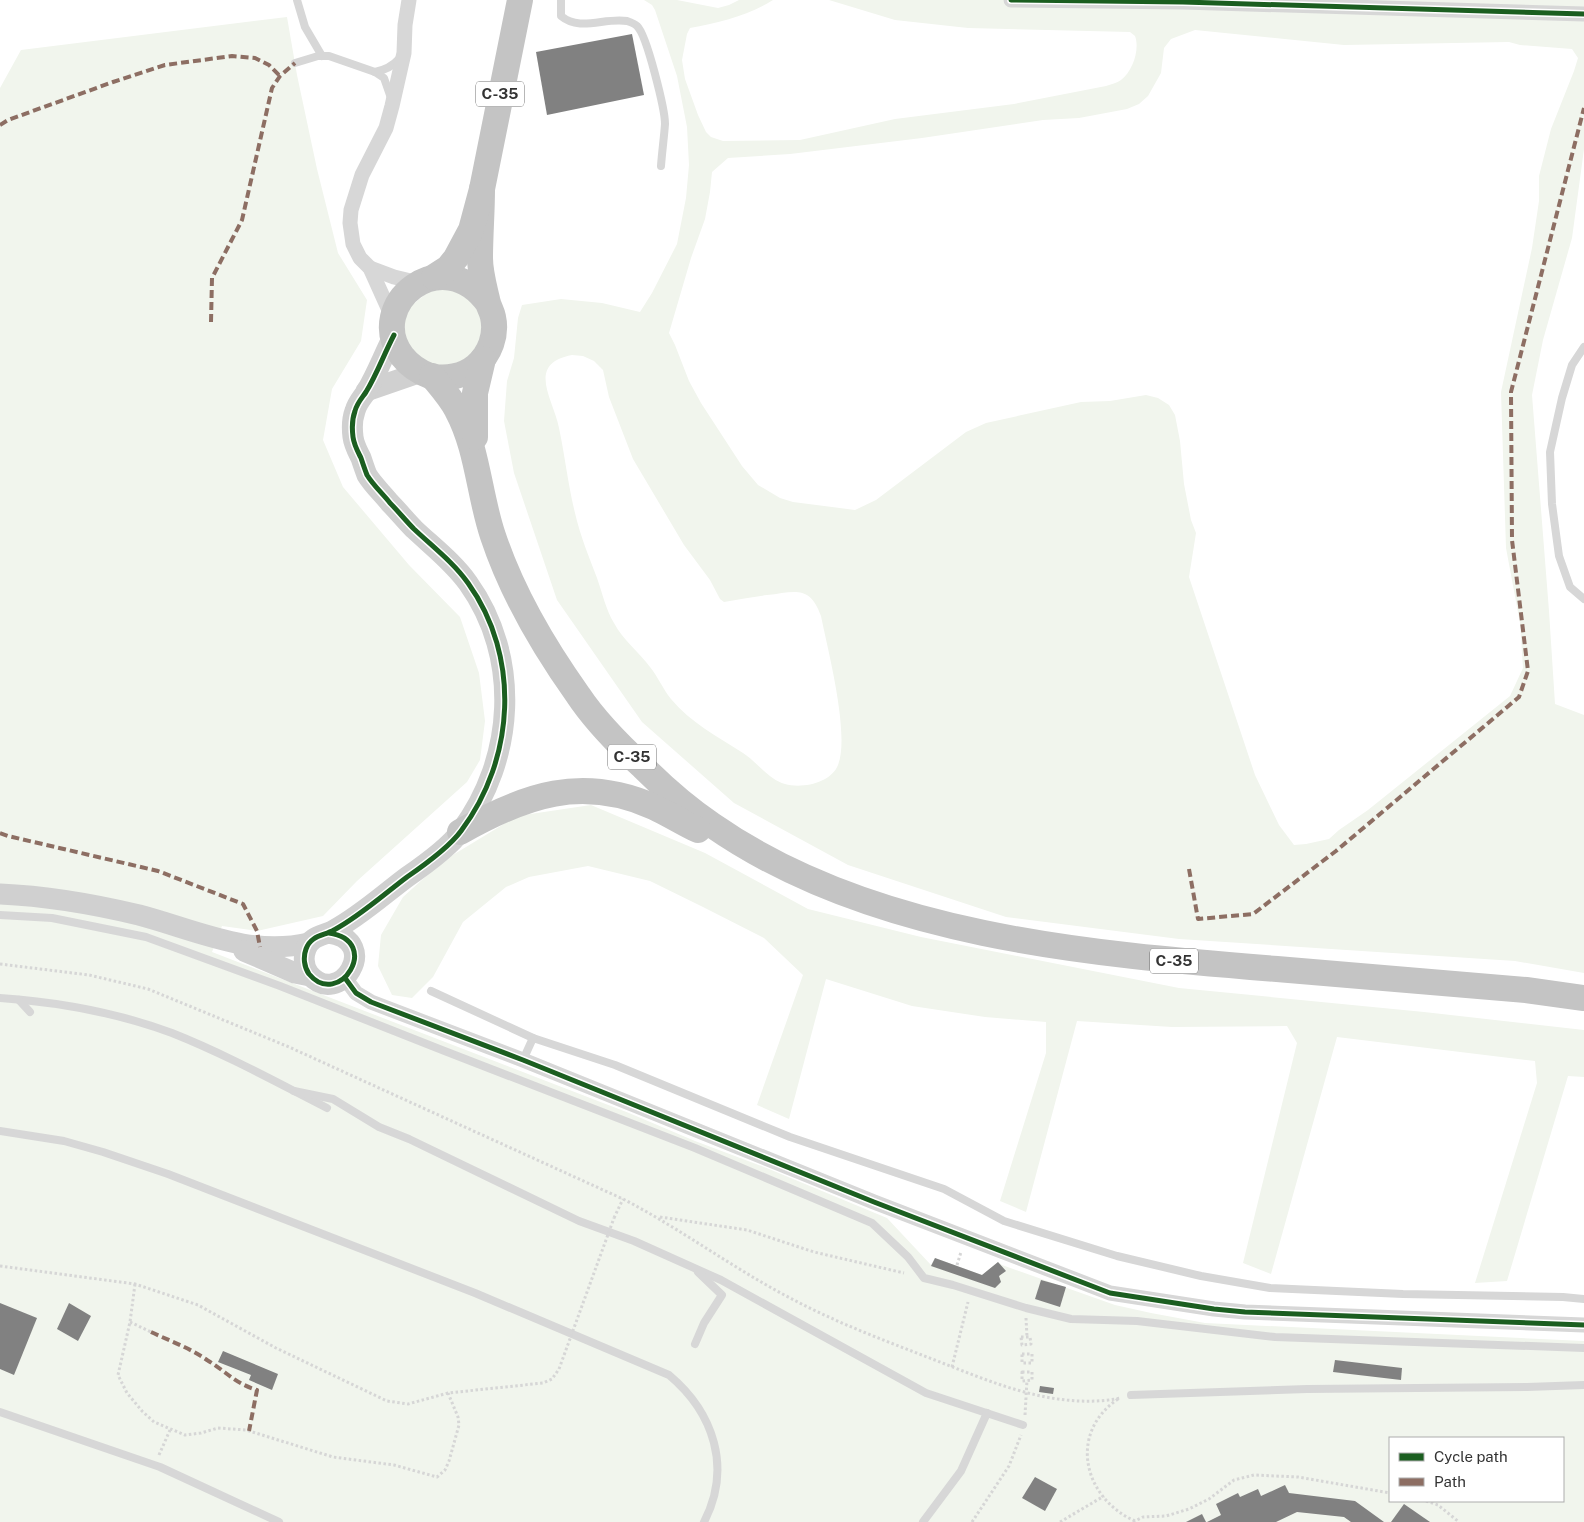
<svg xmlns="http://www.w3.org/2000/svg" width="1584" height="1522" font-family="'Public Sans',sans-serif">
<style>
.green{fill:#f1f5ed;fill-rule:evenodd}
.building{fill:#818181}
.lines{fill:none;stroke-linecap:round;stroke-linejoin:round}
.path{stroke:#d6d6d6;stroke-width:3;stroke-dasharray:2.5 2.5;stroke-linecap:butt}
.lane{stroke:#d7d7d7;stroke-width:8}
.street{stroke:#d7d7d7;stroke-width:15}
.secondary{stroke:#d0d0d0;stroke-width:21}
.highway{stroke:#c4c4c4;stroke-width:26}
.path-bridge{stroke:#d6d6d6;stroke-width:3;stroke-dasharray:2.5 2.5;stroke-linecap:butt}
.quiet{stroke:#8d6e63;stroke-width:4;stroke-dasharray:8 4;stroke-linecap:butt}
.cycleway-casing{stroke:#fff;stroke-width:8}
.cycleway{stroke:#1b5e20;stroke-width:5}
.labels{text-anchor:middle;stroke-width:5;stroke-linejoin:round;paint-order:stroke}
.shield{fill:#fff;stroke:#707070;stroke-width:1}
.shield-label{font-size:15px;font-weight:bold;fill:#333}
</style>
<rect width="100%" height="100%" fill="#fff"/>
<g class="green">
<path d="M644 0H677L718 8 729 5 739 0H773C749 15 718 23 690 28L687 34 682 60 685 79 698 115 706 132 711 137 723 141 800 140 895 119 1014 104 1106 86C1111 84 1117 83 1121 80 1133 71 1140 49 1135 36L1130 32 968 28 895 20 829 0H1584V149L1572 238 1543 340 1532 395 1549 611 1555 704 1584 715V973L1515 961 1179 939 1006 917 848 865 734 803 642 722 557 600 514 473 504 421 507 381 514 358 518 318 522 305 561 299 602 303 640 312 652 293 677 244 686 198 689 165 687 127 677 76 655 10 652 5ZM1195 30 1344 45 1509 42 1520 45 1572 49 1578 58 1574 71 1551 129 1539 176V201L1532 248 1501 392 1506 548 1520 623 1523 668 1510 696 1368 810 1339 830 1329 839 1306 844 1294 845 1279 825 1255 775 1189 577 1196 533 1191 520 1184 484 1180 441 1175 415 1169 405 1158 398 1146 395 1110 401 1081 402 986 423 966 432 876 500 855 510 832 507 793 502 780 498 758 485 742 466 701 403 689 381 675 345 669 333 691 258 705 219 710 192 712 172 728 158 790 154 922 138 1043 120 1079 118 1127 109 1139 104 1148 96 1161 73 1164 48 1171 39ZM572 355 583 356 594 361 603 370 609 397 633 459 684 545 710 580 720 599 724 602C739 599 753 597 767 595 794 592 810 584 821 616 828 651 850 734 838 765 831 783 802 789 785 784 768 779 757 762 743 753 718 737 690 722 671 699 663 689 658 677 650 667 639 652 623 640 614 623 606 610 602 592 597 578 589 557 580 535 575 513 568 485 565 456 559 428 554 400 525 364 572 355Z"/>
<path d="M287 17 297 75 317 169 338 253 367 300 361 341 332 389 323 440 343 487 409 565 460 617 479 673 485 721 480 760 467 782 357 881 323 916 257 931 222 926 212 952 629 1113 695 1141 769 1169 887 1218 931 1265 935 1258 982 1275 998 1262 1002 1265 1115 1305 1151 1313 1205 1323 1584 1341V1522H0V88L21 50ZM1390 1438H1563V1501H1390Z"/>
<path d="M433 288 459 290 477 308 482 320V334L477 347 469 358 444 368 418 360 403 338 405 311Z"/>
<path d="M591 805 705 853 808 909 921 937 1179 988 1424 1012 1584 1030V1077L1568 1076 1507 1281 1475 1283 1537 1083 1535 1061 1337 1037 1271 1274 1243 1263 1297 1043 1287 1026 1172 1027 1077 1021 1026 1212 1000 1201 1046 1053V1022L985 1017 912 1006 826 979 789 1119 757 1105 803 975 764 938 703 907 650 881 588 866 529 877 506 887 463 922 433 977 412 998 392 995 378 966 381 935 403 897 443 861 517 816Z"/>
</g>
<g class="building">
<path d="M632 34 644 95 547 115 536 52Z"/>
<path d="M935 1258 982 1275 998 1262 1006 1271 999 1276 1001 1282 995 1288 931 1266Z"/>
<path d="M1041 1280 1066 1287 1060 1307 1035 1299Z"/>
<path d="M0 1303 37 1318 14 1375 0 1369Z"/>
<path d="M69 1303 91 1316 78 1341 57 1329Z"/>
<path d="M223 1351 278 1374 272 1390 249 1380 251 1375 218 1362Z"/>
<path d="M1335 1360 1402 1368 1401 1380 1333 1372Z"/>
<path d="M1040 1386 1054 1388 1053 1394 1039 1392Z"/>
<path d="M1035 1477 1057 1489 1045 1511 1022 1498Z"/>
<path d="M1285 1485 1289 1493 1355 1501 1384 1522H1351L1344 1517 1297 1512 1276 1522H1207L1221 1515 1216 1504 1238 1493 1240 1497 1258 1489 1261 1496Z"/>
<path d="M1404 1504 1430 1522H1391Z"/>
<path d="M1202 1514 1206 1522H1186Z"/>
</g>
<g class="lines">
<g class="path">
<path d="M0 964 89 975 148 989 289 1047 623 1199C681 1229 734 1269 792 1299 841 1325 894 1344 945 1364 1001 1386 1060 1410 1121 1398"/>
<path d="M660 1217 747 1230 814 1252 904 1273"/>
<path d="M614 1218 623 1199"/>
<path d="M957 1265 961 1252"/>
<path d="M0 1266 135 1284 198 1305 276 1348 387 1401 408 1404 448 1393 543 1383 552 1379 559 1369"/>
<path d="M135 1284 130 1322 118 1375 127 1393 142 1411 154 1422 185 1435 201 1433 218 1428 246 1430 333 1457 394 1465 437 1477 445 1470 449 1461 459 1425 458 1417 448 1393"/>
<path d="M1026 1318 1027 1337"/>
<path d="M130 1322 151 1332"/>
<path d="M1021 1337H1030L1031 1344 1022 1345Z"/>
<rect x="1022" y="1354" width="10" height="9"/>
<path d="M952 1367 968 1302"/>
<path d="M1022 1372H1032V1380L1022 1381Z"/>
<path d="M1118 1399C1068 1433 1083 1498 1135 1521"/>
<path d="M1025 1415 1027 1380"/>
<path d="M159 1455 170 1430"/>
<path d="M1426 1501 1438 1505 1459 1522"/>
<path d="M972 1522 1009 1466 1021 1435"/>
<path d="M1060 1522 1104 1496"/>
<path d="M1133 1522 1143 1517 1166 1516 1189 1509 1209 1499 1234 1480 1254 1475 1298 1477 1390 1493"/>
</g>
<g class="lane">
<path d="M297 0 305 27 322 56"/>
<path d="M561 0V16C580 32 605 17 627 21 630 22 635 24 637 26 647 35 665 110 665 124 664 138 662 152 661 166"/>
<path d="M295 63 318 56H329L375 72 384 78 391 98"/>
<path d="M375 72C385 70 392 67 399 59"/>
<path d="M1584 347 1572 365 1562 398 1550 452 1552 504 1559 556 1570 587 1584 599"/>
<path d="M0 915 52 918 146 937 280 986 442 1050 695 1148 872 1223 908 1257 924 1278 953 1285 1026 1308 1071 1319 1137 1321 1275 1337 1584 1348"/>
<path d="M431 991 533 1038 615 1065 790 1137 944 1189 1004 1221 1117 1256 1201 1276 1270 1288 1403 1294 1563 1297 1584 1299"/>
<path d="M0 998C58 1002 118 1013 172 1033 225 1054 276 1082 327 1108"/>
<path d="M19 1000 30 1012"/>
<path d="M523 1060 533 1038"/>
<path d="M294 1091 333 1099 379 1127 409 1139 579 1221 634 1241 721 1280 926 1393 1023 1425"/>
<path d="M0 1131 64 1141 103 1152 168 1174 475 1293 669 1375C714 1413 732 1468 704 1522"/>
<path d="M695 1344 704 1323 722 1295 698 1272"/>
<path d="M1131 1395 1307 1389 1527 1387 1584 1385"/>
<path d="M0 1412 160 1467 279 1522"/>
<path d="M923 1522 961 1471 987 1413"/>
</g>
<g class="street">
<path d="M1011 0 1183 2 1584 14"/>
<path d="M370 268 394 277 419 283"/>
<path d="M393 319 370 268 360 258 353 244 350 223 351 210 362 175 386 128 392 106 404 53 405 25 409 0"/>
<path d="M345 978 356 993 371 1002 523 1060 874 1202 1110 1293 1214 1309 1245 1312 1584 1325"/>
</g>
<g class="secondary">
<path d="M366 391 421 372"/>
<path d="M0 894C47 896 93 904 139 915 196 930 249 957 309 943"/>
<path d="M329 933C383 941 339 1010 309 974 304 967 303 957 306 949 311 935 324 936 334 930 360 916 383 895 407 877 423 866 450 846 461 831 515 759 521 657 468 583 453 562 433 547 414 529 406 521 398 511 390 503 383 494 373 485 367 475 365 470 363 464 361 458 358 452 354 445 353 437 352 429 352 419 355 411 357 403 362 398 366 392 377 374 384 354 394 335"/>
<path d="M244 951 295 973 310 976"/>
</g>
<g class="highway">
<path d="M482 189C482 212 480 235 480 258 480 272 484 286 487 299 488 306 492 311 493 317 497 335 490 354 476 366 464 376 446 380 430 376 419 372 409 365 402 356 364 305 442 240 488 303"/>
<path d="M434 277 448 268 456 258 471 230 482 189 520 0"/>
<path d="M432 376C441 387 451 398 457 410 478 449 479 495 493 536 512 593 543 646 578 695 596 722 619 745 643 767 664 788 687 808 712 825 871 936 1089 954 1277 969 1360 976 1443 983 1526 990L1584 998"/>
<path d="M475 437V393L483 359"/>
<path d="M460 832C525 795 582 775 654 807 669 814 683 823 698 830"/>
</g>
<path class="path-bridge" d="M559 1369 614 1218"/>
<g class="quiet">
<path d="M0 125 8 120 113 82 165 65 232 56 255 58 269 65 280 76"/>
<path d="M211 322 212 278 242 220 272 88 280 76 295 63"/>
<path d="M0 833 8 836 158 871 243 904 257 931 260 947"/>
<path d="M1189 869 1198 919 1253 914 1336 851 1519 697 1528 671 1512 540 1511 392 1584 108"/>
<path d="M151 1332C170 1341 190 1348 207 1360 227 1372 234 1383 257 1390L249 1431"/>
</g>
<defs>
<g id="cycleway">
<path d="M1011 0 1183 2 1584 14"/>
<path d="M329 933C383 941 339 1010 309 974 304 967 303 957 306 949 311 935 324 936 334 930 360 916 383 895 407 877 423 866 450 846 461 831 515 759 521 657 468 583 453 562 433 547 414 529 406 521 398 511 390 503 383 494 373 485 367 475 365 470 363 464 361 458 358 452 354 445 353 437 352 429 352 419 355 411 357 403 362 398 366 392 377 374 384 354 394 335"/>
<path d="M345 978 356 993 371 1002 523 1060 874 1202 1110 1293 1214 1309 1245 1312 1584 1325"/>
</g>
</defs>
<use href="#cycleway" class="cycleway-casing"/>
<use href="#cycleway" class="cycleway"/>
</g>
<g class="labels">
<g class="shield">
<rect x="476" y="81.5" width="48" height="25" rx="4"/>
<rect x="608" y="744.5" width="48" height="25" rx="4"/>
<rect x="1150" y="948.5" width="48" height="25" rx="4"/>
</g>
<g class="shield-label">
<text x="500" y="99">C-35</text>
<text x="632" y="762">C-35</text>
<text x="1174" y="966">C-35</text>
</g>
</g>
<rect x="1389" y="1437" width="175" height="65" fill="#ffffff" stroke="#adadad"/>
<rect x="1399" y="1453" width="25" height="8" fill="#1b5e20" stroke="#adadad"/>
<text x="1434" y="1462" font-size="15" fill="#333333">Cycle path</text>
<rect x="1399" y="1478" width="25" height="8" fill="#8d6e63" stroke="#adadad"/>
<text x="1434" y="1487" font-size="15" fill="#333333">Path</text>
</svg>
